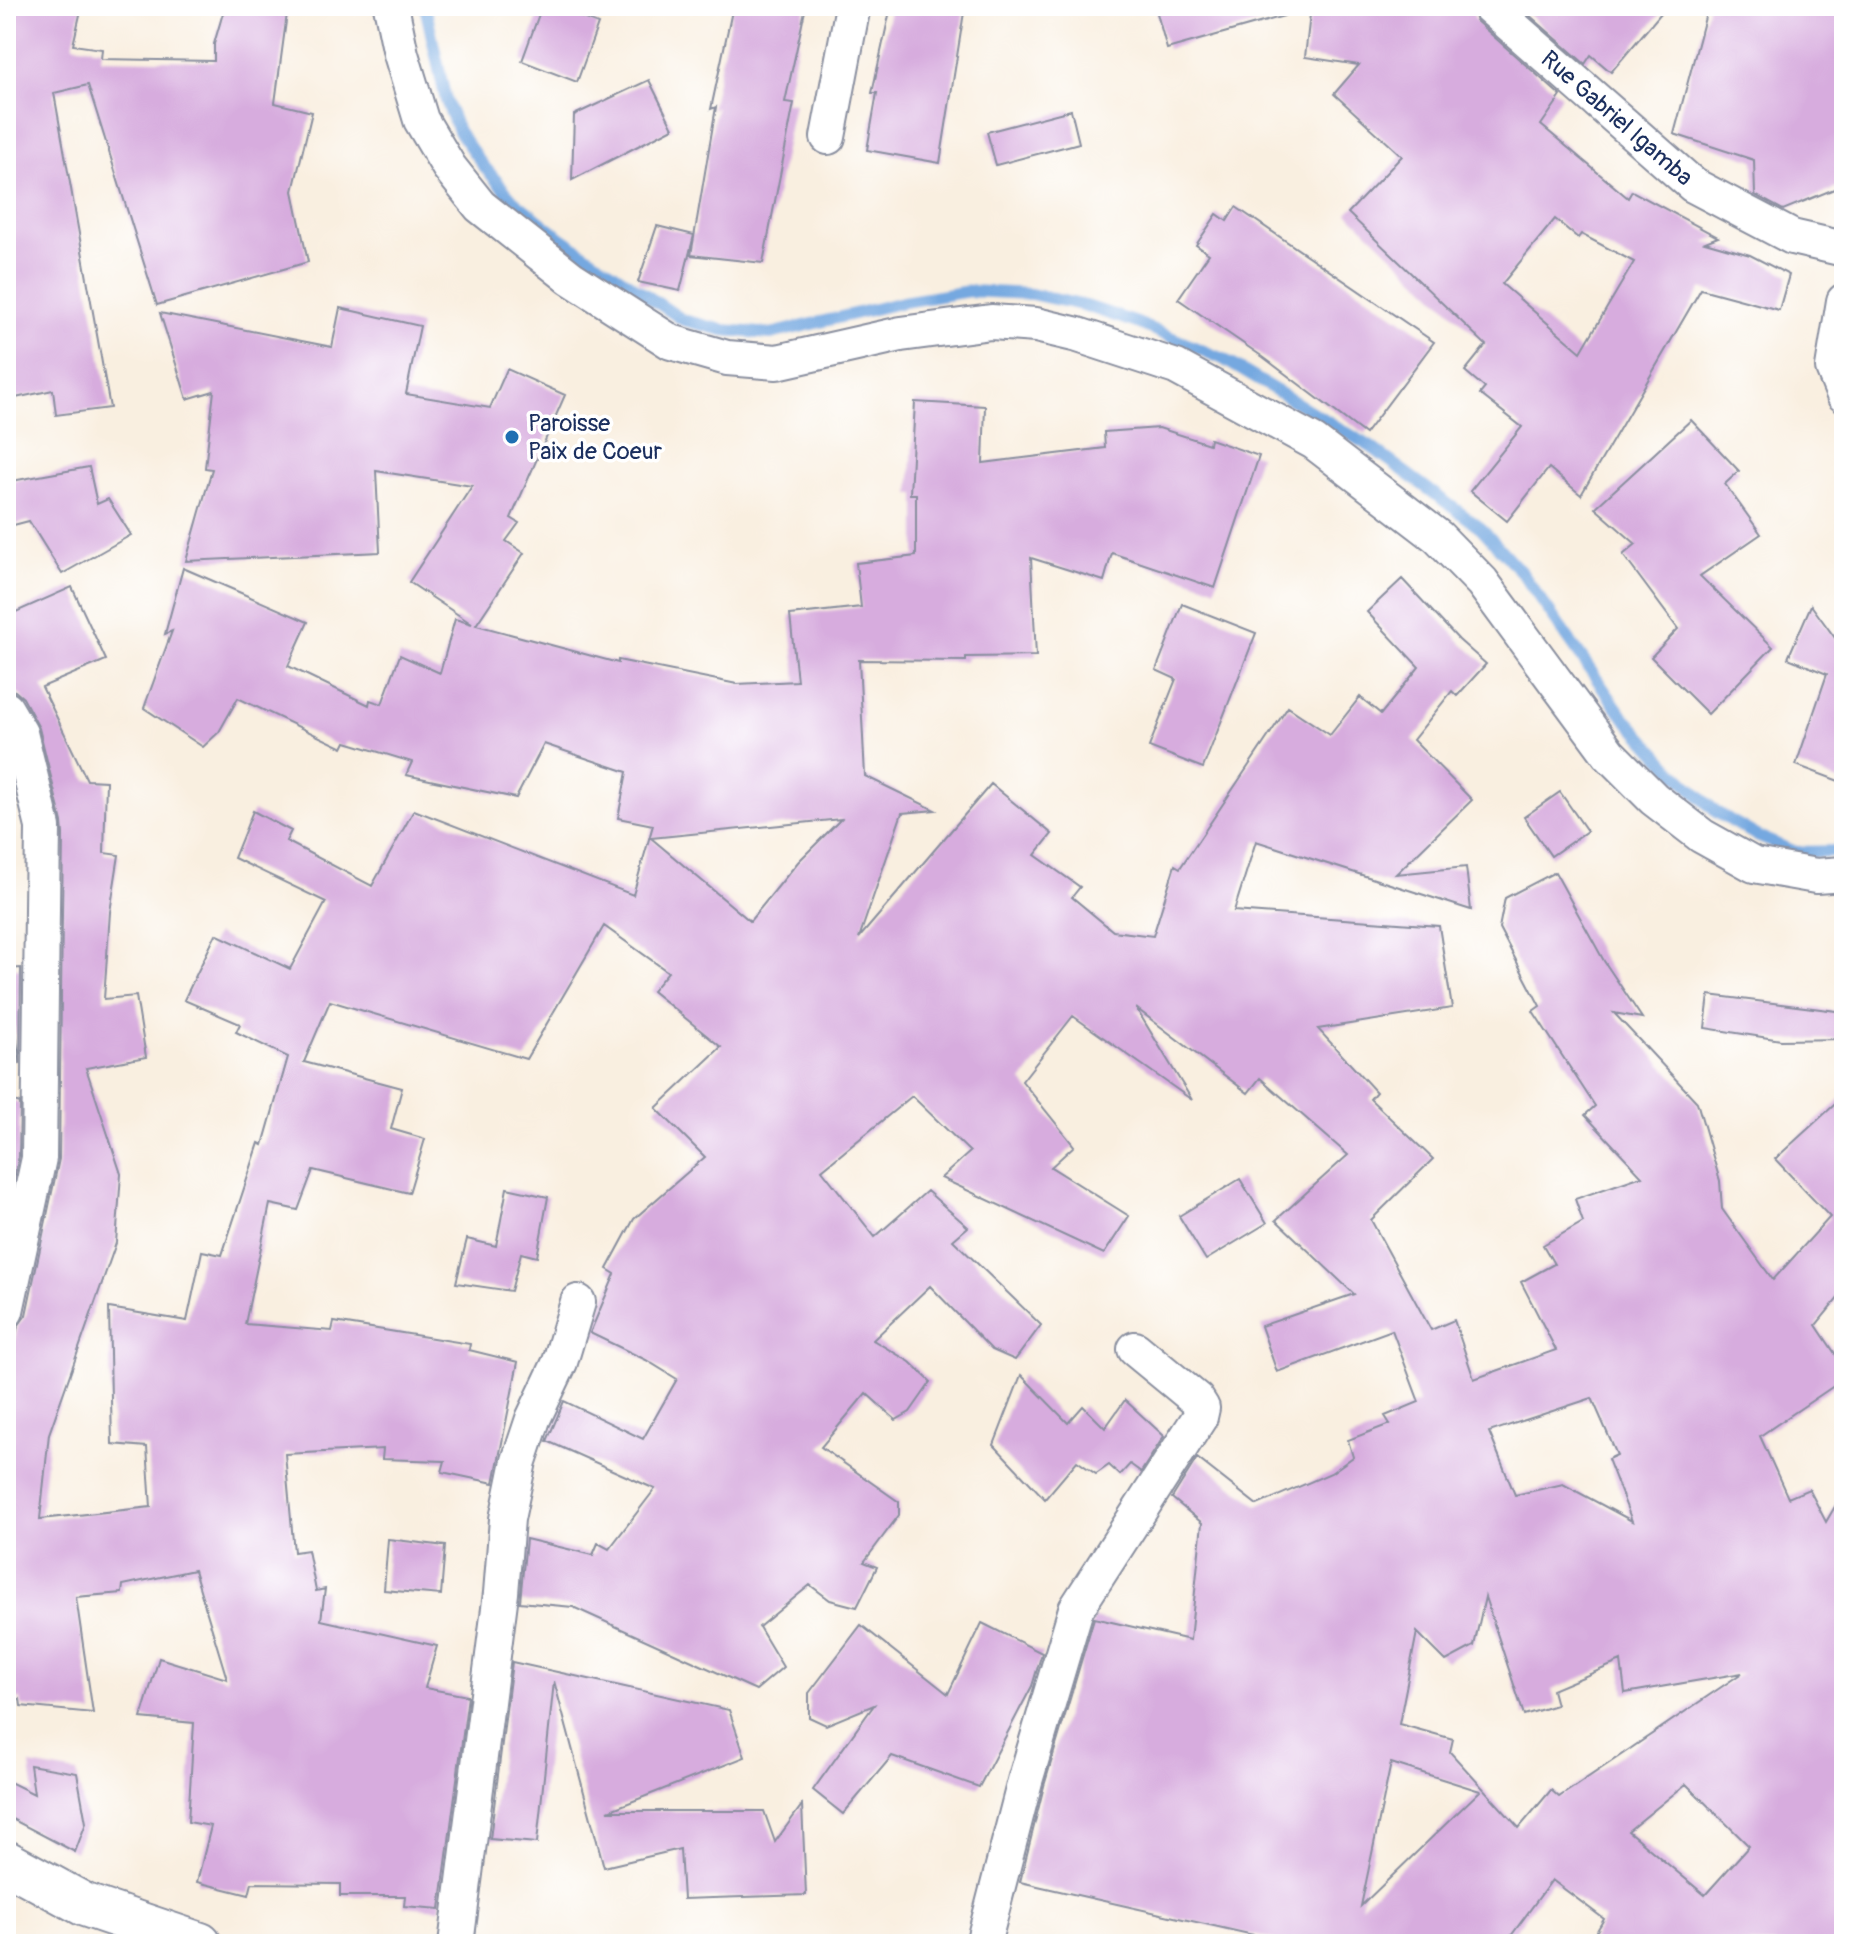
<svg xmlns="http://www.w3.org/2000/svg" width="1850" height="1950" font-family="Pangolin,sans-serif">
<style>
.lines{fill:none;stroke-linecap:round;stroke-linejoin:round}
.stream{stroke:#74a8e0;stroke-width:12}
.building{fill:#d7acde;fill-rule:evenodd}
.minor-casing{stroke:#8a8f9f;stroke-width:38}
.tertiary-casing{stroke:#8a8f9f;stroke-width:46}
.minor{stroke:#fff;stroke-width:34}
.tertiary{stroke:#fff;stroke-width:42}
.poi-dot{fill:#1f6fb2;stroke:#fff;stroke-width:3}
.labels{text-anchor:middle;stroke-width:7;stroke-linejoin:round;paint-order:stroke}
.street-label{font-size:24px;fill:#1b2f5e;stroke:#fff}
.poi-label{font-size:24px;fill:#1b2f5e;stroke:#fff;text-anchor:start}
</style>
<rect width="100%" height="100%" fill="#fff"/>
<filter id="ink" filterUnits="userSpaceOnUse"><feTurbulence type="fractalNoise" baseFrequency=".0125" numOctaves="2"/><feDisplacementMap in="SourceGraphic" scale="16" xChannelSelector="R" yChannelSelector="G"/><feConvolveMatrix kernelMatrix="1 2 1 2 8 2 1 2 1" color-interpolation-filters="sRGB"/></filter>
<filter id="wash" filterUnits="userSpaceOnUse"><feTurbulence type="fractalNoise" baseFrequency=".006" numOctaves="4" result="noise"/><feDisplacementMap in="SourceGraphic" scale="32" xChannelSelector="R" yChannelSelector="G"/><feGaussianBlur stdDeviation="1.8" result="paint"/><feColorMatrix in="noise" values="0 0 0 0 0 0 0 0 0 0 0 0 0 0 0 0 0 1.4 0 .05"/><feComposite in="paint" operator="in"/></filter>
<g filter="url(#wash)">
<rect width="100%" height="100%" fill="#f9efe0"/>
<g class="lines">
<path class="stream" d="M425 6 446 101 458 131 482 164 513 200 557 235 683 320 723 330 771 334 903 302 969 291 1031 294 1086 306 1137 323 1223 359 1371 447 1481 528 1522 573 1620 712 1672 770 1716 812 1759 837 1796 852 1844 851"/>
</g>
<g id="blocks">
<g class="building">
<path d="M6 6H82L73 45 102 49 101 59 214 61V44L225 6H288L275 103 312 112 293 191 308 262 157 305 88 85 54 93 110 408 56 415 53 390 6 400Z"/>
<path d="M542 6H552L598 24 577 82 522 61Z"/>
<path d="M733 6H806L785 102 794 103 763 263 691 255 716 107 711 109Z"/>
<path d="M891 6H965L940 163 867 150 877 93H872Z"/>
<path d="M1155 6H1283L1284 16 1167 49Z"/>
<path d="M1311 6H1470L1476 21 1561 96 1541 125 1628 198 1632 191 1718 237 1705 242 1750 255 1789 275 1779 310 1701 289 1581 495 1549 468 1507 521 1470 491 1522 427 1480 394 1485 388 1465 371 1486 345 1348 213 1402 156 1334 94 1359 65 1305 57ZM1555 219 1578 238 1581 234 1634 262 1581 352 1502 284Z"/>
<path d="M1519 6H1667L1611 72 1591 55 1585 64Z"/>
<path d="M1708 6H1844V185L1783 210 1755 195 1754 160 1674 134Z"/>
<path d="M649 80 673 128 572 180 574 115Z"/>
<path d="M1071 110 1079 143 996 165 987 132Z"/>
<path d="M1236 207 1434 342 1365 434 1263 357 1178 299 1209 254 1196 245 1217 214 1227 221Z"/>
<path d="M657 226 694 235 680 291 638 282Z"/>
<path d="M340 308 420 326 406 394 490 408 507 369 565 395 511 518 519 523 506 541 524 553 476 625 618 663V660L737 684 797 681 790 615 861 607 856 563 916 556V494H910L915 402 985 406 983 463 1105 448 1104 432 1159 428 1209 444 1210 439 1259 456 1215 588 1112 553 1104 581 1031 558 1036 656 966 657V661L859 660 865 776 935 810 902 813 859 938 991 784 1052 834 1035 855 1080 887 1072 897 1113 931 1153 936 1175 865 1180 868 1288 707 1330 735 1360 697 1381 714 1419 667 1367 612 1402 579 1459 640 1486 664 1457 696 1452 691 1413 740 1472 800 1396 874 1466 867 1471 910 1256 841 1234 911 1439 926 1452 1008 1318 1029 1376 1092 1370 1099 1433 1159 1371 1220 1431 1330 1454 1320 1474 1379 1556 1350 1521 1282 1554 1264 1543 1245 1583 1222 1575 1199 1642 1176 1585 1115 1595 1106 1533 1011 1540 1006 1499 928 1505 898 1555 872 1604 961 1642 1018 1614 1013 1697 1102 1720 1181 1722 1209 1773 1280 1830 1217 1775 1159 1844 1096V1291L1816 1325 1844 1367V1379L1760 1436 1788 1498 1809 1489 1826 1522 1844 1491V1944H1589L1604 1919 1552 1880 1505 1944H1293L1020 1882 1044 1786 1094 1618 1190 1640 1202 1523 1172 1498 1197 1458 1257 1505 1331 1473 1353 1457 1348 1440 1390 1424 1385 1416 1419 1402 1392 1330 1277 1372 1261 1326 1354 1294 1276 1220 1348 1155 1260 1078 1248 1093 1136 1008 1192 1100 1073 1016 1022 1081 1074 1146 1051 1167 1129 1216 1104 1254 941 1178 970 1152 912 1096 822 1170 875 1237 927 1191 968 1227 953 1240 1041 1325 1015 1360 992 1350 930 1286 873 1340 910 1362 931 1382 910 1412 896 1420 866 1393 821 1447 899 1502V1515L864 1562 877 1567 857 1607 830 1600 810 1585 759 1627 783 1667 756 1690 573 1607 520 1602 526 1539 593 1555 598 1543 609 1549 655 1489 547 1441 564 1401 643 1439 677 1379 646 1360 590 1333 615 1274 607 1269 634 1219 705 1157 656 1108 721 1047 652 991 668 972 604 926 526 1059 330 1001 304 1062 402 1088 391 1129 425 1139 409 1193 313 1170 298 1210 270 1204 245 1324 332 1331 334 1322 470 1344 469 1350 518 1362 494 1483 442 1472 445 1461 382 1459 383 1449 285 1454 294 1552 308 1550 316 1591 325 1589 321 1620 437 1646 425 1688 468 1696 440 1909 404 1906 405 1896H340V1884L252 1883 249 1895 197 1882 211 1826 188 1822 194 1723 141 1718 159 1658 227 1679 194 1570 123 1585 122 1593 76 1597 93 1713 21 1706 20 1699 6 1701V1372L18 1326 26 1315 59 1159 63 834 62 822 39 728 23 698 15 691 6 689V613L7 616 72 587 106 660 42 687 87 780 106 781 104 853 119 855 110 912 104 999 136 996 146 1057 86 1068 121 1174 116 1243 49 1434 40 1519 151 1507 147 1447 112 1444 109 1308 187 1321 202 1251 222 1255 259 1143 263 1145 288 1057 236 1032 240 1024 184 1000 216 934 290 969 326 902 234 858 253 811 291 831 286 841 372 886 414 810 633 895 653 825 618 818 627 772 544 744 516 798 406 775 412 762 346 742 343 748 238 698 219 732 203 747 144 708 172 631 165 634 183 568 308 622 288 666 369 705 370 700 382 704 400 655 440 673 455 619 472 624 409 582 472 486 376 471 380 552 186 561 212 469 205 468 214 391 187 399 160 313 332 347ZM841 819 798 862 750 921 651 838ZM1592 1398 1617 1455 1608 1459 1632 1521 1563 1484 1515 1495 1489 1432ZM1485 1597 1524 1715 1556 1705 1552 1690 1621 1661 1625 1693 1742 1673 1559 1797 1551 1790 1519 1828 1450 1752 1453 1739 1399 1724 1417 1632 1446 1661 1474 1646ZM1391 1763 1480 1791 1361 1906ZM1686 1784 1749 1846 1705 1895 1628 1831Z"/>
<path d="M1691 420 1739 471 1725 484 1761 534 1700 576 1773 647 1708 714 1651 657 1678 629 1623 555 1636 544 1595 508Z"/>
<path d="M89 467 97 504 108 499 131 535 62 574 29 521 6 527V482Z"/>
<path d="M1182 604 1256 633 1203 768 1149 747 1176 679 1156 670Z"/>
<path d="M1811 605 1838 642 1844 643V783L1796 765 1827 674 1788 658Z"/>
<path d="M1560 792 1587 831 1551 856 1524 817Z"/>
<path d="M21 968 20 1064 7 969Z"/>
<path d="M1709 995 1844 1012V1039L1781 1040 1705 1028Z"/>
<path d="M6 1098 20 1103 19 1156 6 1216Z"/>
<path d="M1240 1179 1267 1223 1206 1260 1179 1216Z"/>
<path d="M507 1188 548 1197 537 1257 521 1253 511 1291 456 1283 467 1239 496 1246Z"/>
<path d="M1021 1375 1068 1423 1083 1406 1105 1428 1125 1400 1164 1436 1141 1472 1130 1464 1120 1475 1109 1465 1096 1474 1077 1461 1045 1499 994 1445Z"/>
<path d="M388 1539 445 1546 441 1595 384 1590Z"/>
<path d="M982 1623 1042 1653 1032 1686 979 1787 892 1756 843 1814 813 1790 874 1705 826 1725 809 1717V1693L861 1625 948 1694Z"/>
<path d="M512 1662 729 1710 745 1757 608 1811H764L775 1842 802 1805 806 1895 683 1899 680 1849 604 1867 554 1681 537 1843 490 1839Z"/>
<path d="M30 1765 77 1773 86 1823 75 1852 6 1816V1780L34 1794Z"/>
</g>
</g>
</g>
<g filter="url(#ink)">
<use href="#blocks" fill-opacity="0" stroke="#8a8f9f" stroke-width="2"/>
<g class="lines">
<defs>
<g id="minor">
<path d="M391 6 401 54 421 120 449 167 480 206 571 278 671 342 727 358 777 362 901 334 991 322 1036 325 1078 335 1176 367 1314 442 1438 537 1482 582 1609 754 1654 799 1702 836 1754 865 1816 876 1844 874"/>
<path d="M1489 6 1693 185 1792 237 1844 249"/>
<path d="M828 137 853 6"/>
<path d="M1844 301 1833 368 1844 395"/>
<path d="M6 709 20 733 43 827 39 1158 6 1311"/>
<path d="M456 1944 501 1593 507 1519 519 1461 533 1419 560 1362 578 1302"/>
<path d="M983 1944 1025 1781 1076 1609 1200 1417 1202 1408 1197 1400 1135 1349"/>
</g>
<path id="tertiary" d="M6 1862 85 1905 200 1944"/>
</defs>
<use href="#minor" class="minor-casing"/>
<use href="#tertiary" class="tertiary-casing"/>
<use href="#minor" class="minor"/>
<use href="#tertiary" class="tertiary"/>
</g>
</g>
<circle class="poi-dot" cx="512" cy="437" r="8"/>
<g class="labels">
<g class="street-label">
<text transform="translate(1617 118) rotate(41)" y="8">Rue Gabriel Igamba</text>
</g>
<g class="poi-label">
<text x="528" y="431">Paroisse<tspan x="528" dy="28">Paix de Coeur</tspan></text>
</g>
</g>
<rect width="1850" height="1950" fill="none" stroke="#fff" stroke-width="32"/>
</svg>
